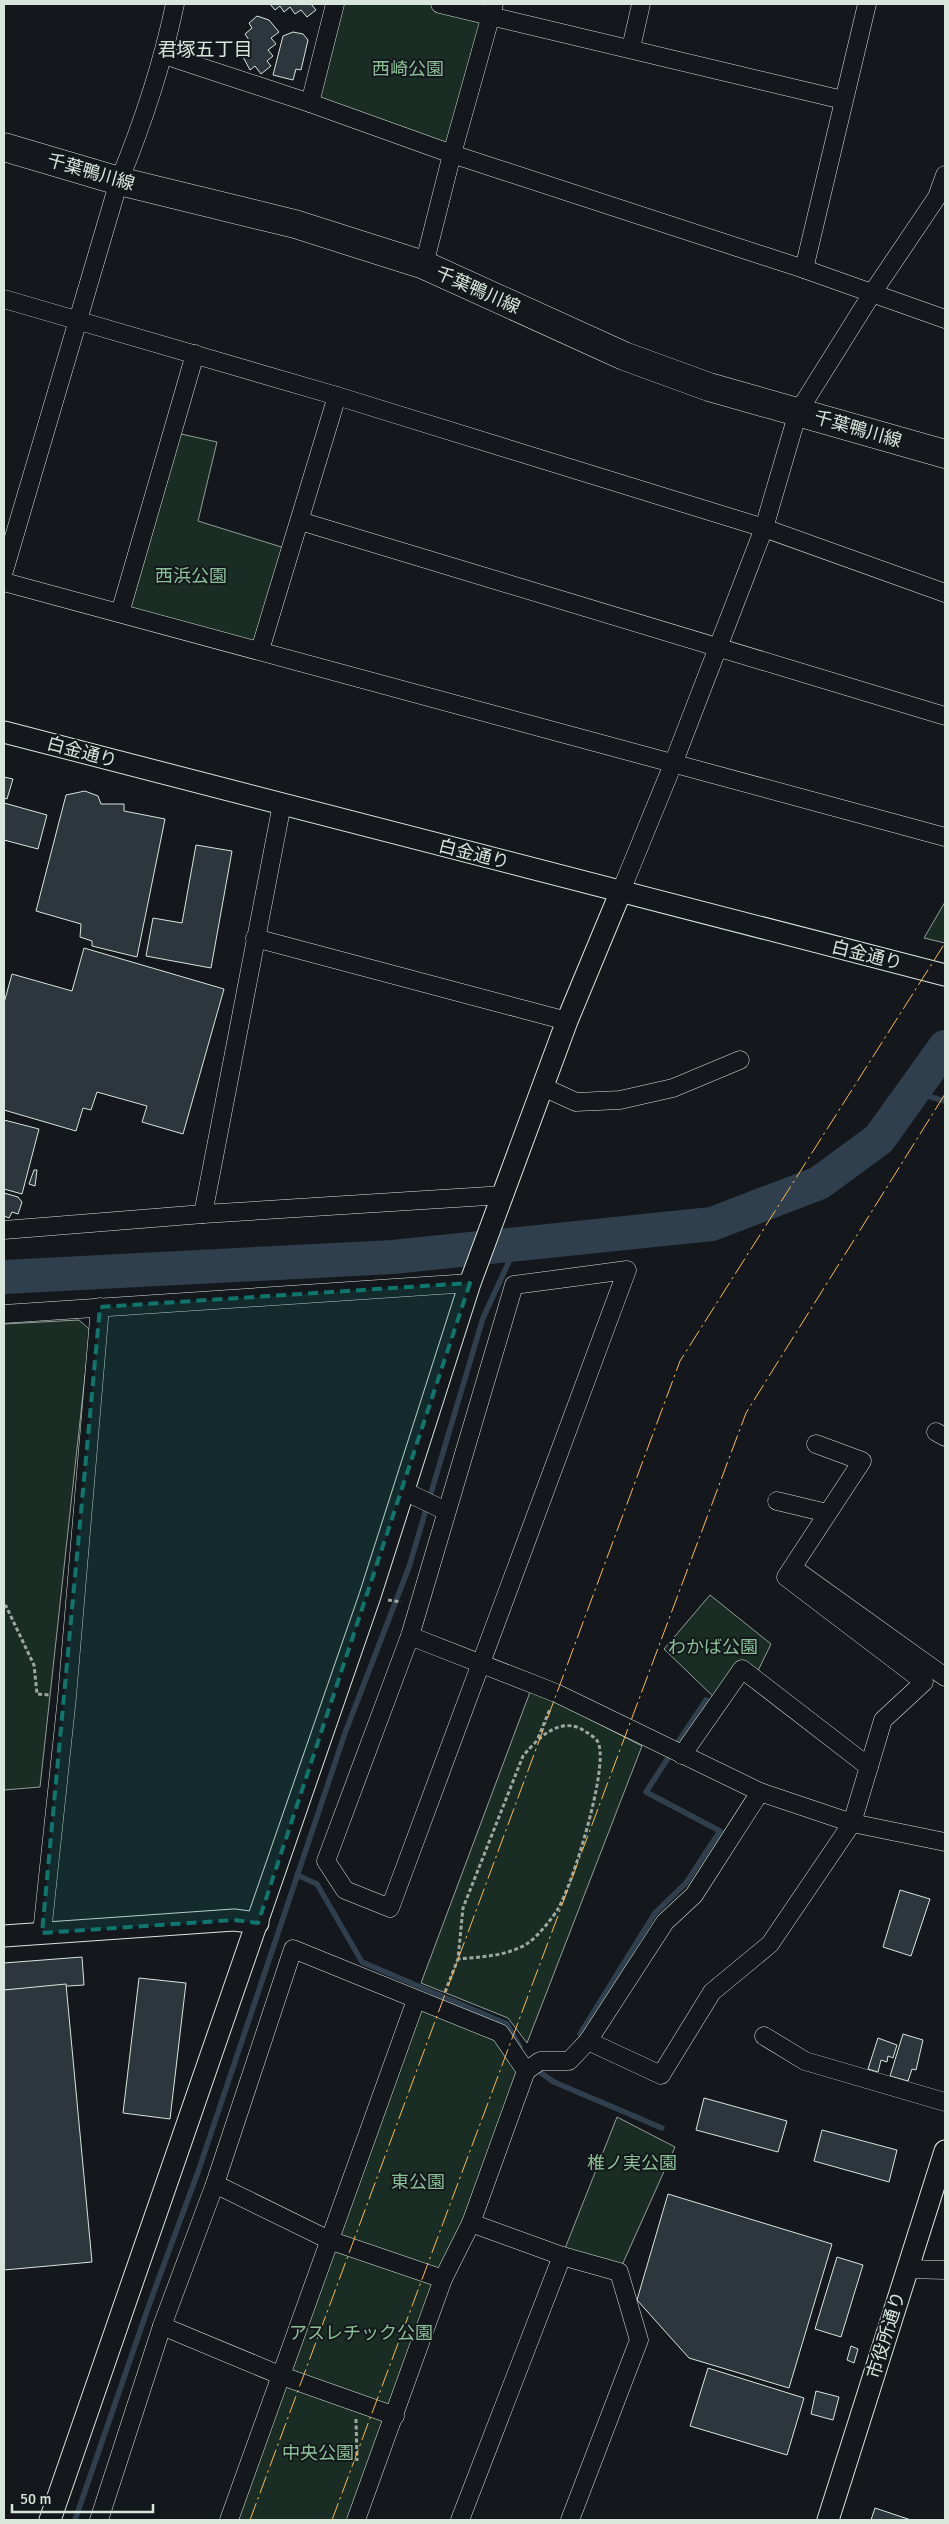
<svg xmlns="http://www.w3.org/2000/svg" width="949" height="2524" font-family="Signika,'Noto Sans JP',sans-serif">
<style>
.green{fill:#1a2d24;stroke:#939e99}
.lines{fill:none;stroke-linecap:round;stroke-linejoin:round}
.stream{stroke:#2f3f4d;stroke-width:5.5}
.river{stroke:#2f3f4d;stroke-width:34}
.building{fill:#2c363c;stroke:#d8e6dc}
.minor-casing{stroke:#d8e6dc;stroke-width:19}
.tertiary-casing{stroke:#d8e6dc;stroke-width:23}
.primary-casing{stroke:#d8e6dc;stroke-width:29}
.path{stroke:#9da8a2;stroke-width:3;stroke-dasharray:4 2.5;stroke-linecap:butt}
.minor{stroke:#14181c;stroke-width:18}
.tertiary{stroke:#14181c;stroke-width:21}
.primary{stroke:#14181c;stroke-width:28}
.power{stroke:#ffb74d;stroke-width:1;stroke-dasharray:18 4 2.5 4;stroke-linecap:butt}
.marked{fill:#0f766e;fill-opacity:0.2;stroke:#0f766e;stroke-width:4;stroke-dasharray:10 6;stroke-linejoin:round}
.labels{text-anchor:middle;stroke-width:4;stroke-linejoin:round;paint-order:stroke}
.park-label{font-size:18px;fill:#8ac095;stroke:#14181c}
.street-label{font-size:18px;fill:#d8e6dc;stroke:#14181c}
.neighbourhood-label{font-size:19px;fill:#d8e6dc;stroke:#14181c}
</style>
<rect width="100%" height="100%" fill="#14181c"/>
<g class="green">
<path d="M335 4H440L491 15 452 154 310 103Z"/>
<path d="M172 432 217 442 198 521 291 550 260 650 120 613Z"/>
<path d="M945 902V943L924 938Z"/>
<path d="M79 1320 90 1330 40 1787 4 1790V1324Z"/>
<path d="M710 1595 771 1644 754 1679 742 1669 719 1702 664 1649Z"/>
<path d="M530 1692 562 1705 642 1746 527 2043 508 2018 421 1983Z"/>
<path d="M416 2000 500 2033 526 2071 356 2520H229Z"/>
<path d="M617 2117 675 2147 619 2272 562 2256Z"/>
</g>
<g class="lines">
<g class="stream">
<path d="M913 1092 945 1101"/>
<path d="M678 1742 706 1700"/>
<path d="M297 1875 317 1884 362 1962 507 2024 520 2047"/>
<path d="M580 2034 655 1913 686 1883 720 1831 646 1792 668 1758"/>
<path d="M541 2073 554 2082 662 2128"/>
<path d="M75 2520 149 2305 198 2172 345 1733 409 1567 483 1318 517 1244"/>
</g>
<path class="river" d="M4 1277 393 1257 712 1224 819 1183 879 1139 945 1047"/>
</g>
<g class="building">
<path d="M270 4H311L316 10 307 17 301 10 295 14 290 7 284 12 280 6 275 10Z"/>
<path d="M257 16 269 20 279 32 271 38 276 44 268 50 273 56 267 61 271 66 261 74 255 66 250 70 242 55 248 49 244 45 249 40 245 34 252 28 249 23Z"/>
<path d="M293 32 303 34 308 40 301 70 296 69 293 80 273 75 283 36Z"/>
<path d="M4 777 13 779 7 799 4 798Z"/>
<path d="M85 791 98 796 101 804H124V811L165 819 137 957 92 946V941L80 937 81 924 36 911 66 795Z"/>
<path d="M4 803 47 815 38 849 4 840Z"/>
<path d="M196 845 232 851 211 968 146 956 153 918 182 923Z"/>
<path d="M84 948 224 989 183 1134 142 1122 147 1106 97 1092 91 1110 83 1108 76 1131 4 1110V1003L12 974 72 991Z"/>
<path d="M4 1120 39 1129 22 1194 4 1189Z"/>
<path d="M34 1170H37L35 1186 29 1184Z"/>
<path d="M4 1193 18 1197 22 1202 18 1214 12 1212 9 1218 4 1216Z"/>
<path d="M900 1890 930 1899 911 1956 883 1947Z"/>
<path d="M82 1957 84 1985 4 1990V1963Z"/>
<path d="M139 1978 186 1983 170 2119 123 2113Z"/>
<path d="M66 1984 92 2262 4 2270V1990Z"/>
<path d="M903 2034 923 2040 916 2070 912 2069 908 2081 890 2076Z"/>
<path d="M878 2038 897 2045 893 2058 888 2056 887 2062 881 2060 878 2072 868 2069Z"/>
<path d="M704 2098 787 2121 778 2152 696 2130Z"/>
<path d="M822 2130 897 2150 889 2182 814 2161Z"/>
<path d="M668 2194 832 2244 789 2388 689 2358 637 2300Z"/>
<path d="M837 2257 863 2265 841 2337 815 2329Z"/>
<path d="M851 2346 858 2349 854 2363 847 2360Z"/>
<path d="M708 2368 804 2398 787 2455 690 2426Z"/>
<path d="M816 2391 839 2397 833 2420 811 2414Z"/>
<path d="M875 2508 911 2520H871Z"/>
</g>
<g class="lines">
<defs>
<g id="minor">
<path d="M440 4 843 100"/>
<path d="M631 48 641 4"/>
<path d="M164 55 310 103 452 154 804 269 945 319"/>
<path d="M310 103 335 4"/>
<path d="M424 265 452 154 494 4"/>
<path d="M804 269 867 4"/>
<path d="M4 299 337 396 764 528 945 593"/>
<path d="M300 521 945 716"/>
<path d="M4 571 119 181C143 123 162 65 175 4"/>
<path d="M4 582 945 837"/>
<path d="M120 613 195 354"/>
<path d="M260 650 337 396"/>
<path d="M621 891 673 764 764 528 798 412 873 292 937 197 945 175"/>
<path d="M255 938 567 1021"/>
<path d="M543 1087 576 1102 620 1100 673 1088 740 1060"/>
<path d="M203 1214 282 804"/>
<path d="M4 1230 203 1214 504 1195"/>
<path d="M627 1270 390 1908 345 1890 326 1861 410 1636 514 1285Z"/>
<path d="M4 1314 470 1283"/>
<path d="M936 1432 945 1437"/>
<path d="M404 1491 446 1511"/>
<path d="M777 1501 827 1513"/>
<path d="M793 1568 945 1677"/>
<path d="M410 1636 556 1693 760 1792 852 1823 945 1842"/>
<path d="M682 1755 742 1669 869 1767"/>
<path d="M42 1933 67 1697 100 1307"/>
<path d="M764 2036 805 2061 945 2102"/>
<path d="M588 2041 661 2075 712 1992 770 1944 852 1823 883 1720 924 1682 786 1577 862 1461 816 1444"/>
<path d="M215 2184 329 2240 443 2279"/>
<path d="M471 2223 562 2256 619 2272 639 2340 570 2520"/>
<path d="M907 2269 945 2270"/>
<path d="M162 2326 282 2376 395 2416"/>
<path d="M99 2520 162 2326 215 2184 293 1949 500 2033 526 2071"/>
<path d="M229 2520 416 2000"/>
<path d="M356 2520 443 2279 471 2223 526 2071 540 2061H569L588 2041 665 1922 694 1895 760 1792"/>
<path d="M460 2520 562 2256"/>
</g>
<g id="tertiary">
<path d="M4 732 945 975"/>
<path d="M4 1936 234 1920 258 1923"/>
<path d="M50 2520 370 1596 470 1283 567 1021 621 891"/>
<path d="M828 2520 945 2151"/>
</g>
<path id="primary" d="M4 147 119 181 295 224 424 265 624 356 709 387 945 454"/>
</defs>
<use href="#minor" class="minor-casing"/>
<use href="#tertiary" class="tertiary-casing"/>
<use href="#primary" class="primary-casing"/>
<g class="path">
<path d="M388 1600 401 1602"/>
<path d="M4 1606H6L34 1665 37 1694 50 1695"/>
<path d="M538 1738 550 1709"/>
<path d="M445 1992 458 1959 463 1908 523 1756C538 1738 561 1714 586 1732 591 1735 598 1739 599 1745 607 1773 573 1883 558 1909 551 1920 538 1936 528 1943 509 1956 480 1957 458 1959"/>
<path d="M356 2419 357 2461"/>
</g>
<use href="#minor" class="minor"/>
<use href="#tertiary" class="tertiary"/>
<use href="#primary" class="primary"/>
<g class="power">
<path d="M250 2520 680 1361 945 943"/>
<path d="M332 2520 746 1413 945 1094"/>
</g>
</g>
<path class="marked" d="M470 1283 258 1923 234 1920 42 1933 100 1307Z"/>
<g class="labels">
<g class="park-label">
<text x="408" y="75">西崎公園</text>
<text x="191" y="582">西浜公園</text>
<text x="713" y="1653">わかば公園</text>
<text x="632" y="2169">椎ノ実公園</text>
<text x="418" y="2188">東公園</text>
<text x="361" y="2339">アスレチック公園</text>
<text x="318" y="2459">中央公園</text>
</g>
<g class="street-label">
<text transform="translate(91 172) rotate(16)" y="6">千葉鴨川線</text>
<text transform="translate(478 290) rotate(24)" y="6">千葉鴨川線</text>
<text transform="translate(858 429) rotate(16)" y="6">千葉鴨川線</text>
<text transform="translate(82 752) rotate(15)" y="6">白金通り</text>
<text transform="translate(474 854) rotate(14)" y="6">白金通り</text>
<text transform="translate(867 955) rotate(14)" y="6">白金通り</text>
<text transform="translate(886 2335) rotate(-73)" y="6">市役所通り</text>
</g>
<g class="neighbourhood-label">
<text x="205" y="56">君塚五丁目</text>
</g>
</g>
<rect width="949" height="2524" fill="none" stroke="#d8e6dc" stroke-width="10"/>
<path d="M12 2504v8h141v-8" fill="none" stroke="#d8e6dc" stroke-width="2.5"/>
<text x="20" y="2504" font-size="15" fill="#d8e6dc" stroke="#14181c" stroke-width="4" paint-order="stroke">50 m</text>
</svg>
